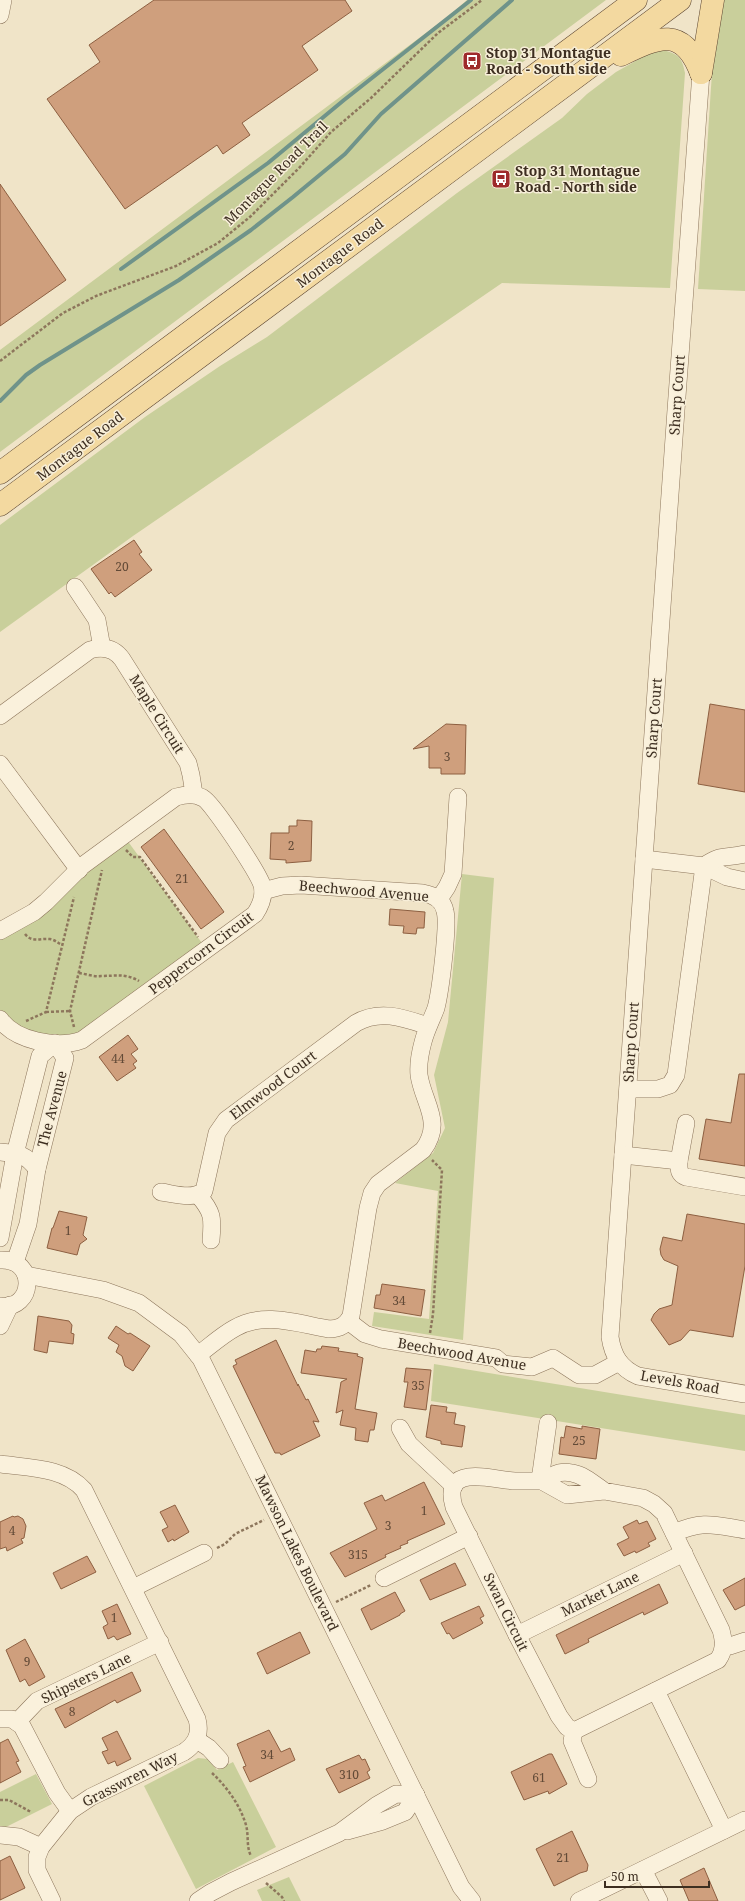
<svg xmlns="http://www.w3.org/2000/svg" width="745" height="1901" font-family="'Noto Serif',serif">
<style>
.green{fill:#c9cf9b}
.lines{fill:none;stroke-linecap:round;stroke-linejoin:round}
.stream{stroke:#6f938a;stroke-width:4}
.building{fill:#cf9f7d;stroke:#8d5f41}
.minor-casing{stroke:#8d765c;stroke-width:18}
.major-casing{stroke:#5b4430;stroke-width:23}
.path{stroke:#8d765c;stroke-width:2.5;stroke-dasharray:3 2;stroke-linecap:butt}
.minor{stroke:#faf1dc;stroke-width:17}
.major{stroke:#f3d9a0;stroke-width:22}
.labels{text-anchor:middle;stroke-width:3;stroke-linejoin:round;paint-order:stroke}
.number-label{font-size:12px;fill:#624a37}
.poi-label{font-size:14px;font-weight:bold;fill:#3d2e20;stroke:#f7eed8;text-anchor:start}
.street-label{font-size:14px;fill:#3d2e20;stroke:#f7eed8}
</style>
<rect width="100%" height="100%" fill="#f0e4c8"/>
<g class="green">
<path d="M467 0H606L0 452V350L450 15Z"/>
<path d="M720 0H745V291L698 289 716 10Z"/>
<path d="M663 50C678 54 682 57 685 73L670 288 502 283 133 536 0 632V525L145 417 220 366 267 337 457 193 562 118 587 94 616 72 648 54Z"/>
<path d="M124 836 207 950 92 1033 57 1043 0 1019V931Z"/>
<path d="M462 874 494 878 463 1340 372 1326 374 1312 429 1319 438 1191 395 1183 433 1153 445 1128 434 1075 448 1022Z"/>
<path d="M434 1364 745 1415V1451L431 1401Z"/>
<path d="M198 1758 208 1759 217 1770 233 1762 276 1847 196 1889 144 1786Z"/>
<path d="M36 1774 52 1804 0 1830V1792Z"/>
<path d="M289 1877 301 1901H262L257 1890Z"/>
</g>
<g class="lines">
<g class="stream">
<path d="M121 269 268 163 344 100 471 0"/>
<path d="M0 401 26 375 40 365 179 280 251 230 293 197 345 154 381 114 512 0"/>
</g>
</g>
<g class="building">
<path d="M154 0H345L352 11 302 46 318 70 242 123 250 135 223 154 217 145 125 209 47 99 100 62 89 45Z"/>
<path d="M0 184 66 280 0 326Z"/>
<path d="M134 540 142 552 139 554 152 570 115 597 111 592 109 594 91 569Z"/>
<path d="M710 704 745 710V792L698 784Z"/>
<path d="M446 724 466 725 465 774H441V768H429V746L413 749Z"/>
<path d="M297 820 312 821 311 861 286 863V860L270 859 271 833H289V826H297Z"/>
<path d="M164 829 224 912 201 929 141 847Z"/>
<path d="M390 909 425 912 424 928H417L416 934 403 933 404 926 389 925Z"/>
<path d="M128 1035 138 1049 131 1054 137 1061 133 1064 136 1068 117 1081 99 1057Z"/>
<path d="M739 1074H745V1166L699 1159 706 1119 731 1123Z"/>
<path d="M59 1211 87 1217 83 1235 87 1239 80 1244 77 1255 47 1248 52 1228H53Z"/>
<path d="M687 1214 745 1224V1266L733 1337 690 1330 681 1340 669 1345 651 1320 654 1314 659 1309 672 1305 678 1266 664 1260 661 1255 660 1249 663 1237 682 1241Z"/>
<path d="M382 1284 425 1290 421 1316 374 1308 376 1295H380Z"/>
<path d="M38 1316 69 1321 72 1325 71 1333 74 1334 73 1344 49 1341 47 1353 34 1350Z"/>
<path d="M116 1326 128 1334 130 1333 150 1346 133 1371 125 1366 122 1356 116 1352 119 1345 108 1338Z"/>
<path d="M276 1340 298 1386V1384L306 1400 308 1399 319 1422 313 1421 320 1436 281 1455 280 1453H275L233 1366 237 1364 235 1360Z"/>
<path d="M322 1346 339 1348 338 1351 358 1354 357 1356 363 1358 355 1409 377 1413 374 1430H370L368 1442 355 1440 356 1428 340 1425 343 1410 336 1413 341 1382 347 1379 301 1373 305 1350 316 1352 317 1349H321Z"/>
<path d="M406 1368 431 1370 426 1410 404 1407 408 1382H404Z"/>
<path d="M431 1405 447 1407 446 1412 456 1413 454 1424 465 1426 462 1447 441 1444V1441L426 1437Z"/>
<path d="M566 1426 582 1429V1426L600 1429 596 1459 559 1454 561 1437 564 1438Z"/>
<path d="M424 1482 445 1524 407 1541 408 1543 400 1546 401 1548 385 1555 386 1557 345 1577 330 1553 377 1529 364 1503 382 1495 385 1501Z"/>
<path d="M175 1505 189 1532 174 1541 173 1539 168 1542 162 1530 168 1527 160 1512Z"/>
<path d="M13 1516 14 1517 18 1516 23 1519 26 1526 24 1538 21 1539 23 1543 7 1551 6 1547 0 1549V1522Z"/>
<path d="M637 1520 639 1524 647 1521 656 1539 648 1543 650 1546 636 1553 635 1551 624 1556 617 1544 629 1538 623 1527Z"/>
<path d="M87 1556 96 1572 61 1589 53 1573Z"/>
<path d="M455 1563 466 1585 430 1600 420 1580Z"/>
<path d="M745 1578V1605L735 1610 723 1590Z"/>
<path d="M659 1584 668 1603 644 1615 643 1612 588 1639 589 1642 565 1654 556 1635Z"/>
<path d="M395 1592 405 1611 400 1614V1615L371 1630 361 1609Z"/>
<path d="M117 1604 131 1634 117 1640 114 1636 108 1639 103 1627 108 1624 102 1611Z"/>
<path d="M479 1606 484 1616 480 1618 483 1623 480 1625 453 1639 449 1633 447 1634 441 1623Z"/>
<path d="M300 1632 310 1653 267 1674 257 1653Z"/>
<path d="M25 1639 45 1677 29 1686 25 1679 20 1682 6 1650Z"/>
<path d="M132 1672 141 1691 117 1703 115 1700 65 1728 55 1709Z"/>
<path d="M269 1730 281 1752 290 1748 295 1760 250 1782 243 1767 246 1766 237 1744Z"/>
<path d="M117 1731 131 1759 117 1766 115 1761 108 1764 102 1752 108 1750 102 1738Z"/>
<path d="M8 1739 19 1761 16 1762 21 1772 0 1783V1743Z"/>
<path d="M549 1754H552L567 1784 549 1794 548 1791 524 1800 511 1772Z"/>
<path d="M359 1755 362 1760 365 1759 370 1770 367 1772 370 1778 339 1793 326 1769Z"/>
<path d="M572 1831 588 1865 587 1871 580 1873 554 1886 536 1849Z"/>
<path d="M10 1856 25 1888 0 1900V1861Z"/>
<path d="M704 1868 718 1901H689L680 1880Z"/>
</g>
<g class="lines">
<defs>
<g id="minor">
<path d="M0 15 3 0"/>
<path d="M701 73 676 410 610 1337C613 1356 620 1368 638 1376L745 1394"/>
<path d="M75 587 97 620 102 648"/>
<path d="M0 716 90 650C103 646 114 648 122 659L188 763 191 775 194 794"/>
<path d="M0 764 79 870"/>
<path d="M644 859 704 866 727 877 745 881"/>
<path d="M439 899 447 887 453 874 458 797"/>
<path d="M0 931 34 912 46 902 82 866 176 797C186 794 195 793 203 798 213 803 258 873 262 885 265 896 261 905 255 914L82 1040C57 1049 15 1041 0 1019"/>
<path d="M628 1089H658L670 1085 676 1075 704 866C722 853 726 859 745 854"/>
<path d="M0 1152C18 1154 25 1153 37 1169"/>
<path d="M623 1155 679 1161C679 1169 678 1174 686 1177L745 1187"/>
<path d="M679 1161 686 1123"/>
<path d="M161 1192C175 1194 192 1200 204 1191L217 1133 226 1120 356 1023C380 1009 404 1018 428 1026"/>
<path d="M198 1195C213 1212 213 1218 211 1240"/>
<path d="M0 1238 15 1154 40 1056 55 1043 65 1058 37 1169 28 1224 15 1262"/>
<path d="M0 1260C38 1258 34 1311 0 1306"/>
<path d="M26 1275 103 1290 139 1303 181 1334 201 1359 461 1887 472 1901"/>
<path d="M348 1321 365 1334 381 1339 496 1358 503 1364 532 1367 553 1358 579 1375H595L619 1362"/>
<path d="M0 1326 10 1305"/>
<path d="M198 1355C210 1346 222 1335 235 1328 263 1311 299 1324 329 1329 339 1329 346 1326 351 1316L368 1208 372 1193 378 1184 423 1150C444 1122 423 1103 419 1075 418 1064 420 1053 423 1042 426 1030 432 1019 436 1008 440 993 449 925 445 911 443 900 434 895 423 893L301 885 282 886 263 891"/>
<path d="M400 1428 409 1444 454 1486"/>
<path d="M0 1464C28 1468 64 1467 84 1490L197 1719C201 1734 196 1744 184 1752L91 1797 70 1811 41 1847 37 1857V1870L52 1901"/>
<path d="M540 1480 567 1495 604 1491 643 1498 654 1504 664 1513 721 1630C724 1641 725 1650 718 1660L574 1731 567 1727 559 1716 517 1635 454 1507C441 1462 492 1480 515 1481 522 1481 530 1481 537 1481 550 1480 555 1469 572 1473 584 1475 594 1484 604 1491"/>
<path d="M540 1480 548 1423"/>
<path d="M674 1533C704 1520 713 1525 745 1530"/>
<path d="M384 1578 469 1536"/>
<path d="M133 1588 204 1553"/>
<path d="M517 1635 684 1553"/>
<path d="M724 1645 730 1646 745 1641"/>
<path d="M656 1691 724 1830"/>
<path d="M0 1719H12L22 1726 57 1793 70 1811"/>
<path d="M17 1722 37 1701 160 1642"/>
<path d="M574 1731 572 1741 588 1779"/>
<path d="M197 1740 209 1748 220 1760"/>
<path d="M347 1831 383 1821 405 1812 416 1795"/>
<path d="M0 1835 19 1837 41 1847"/>
<path d="M643 1870 659 1901"/>
<path d="M198 1901 210 1893 231 1882 339 1833 377 1805 396 1794 416 1795"/>
<path d="M579 1901 745 1820"/>
</g>
<g id="major">
<path d="M621 55C658 37 683 25 701 73"/>
<path d="M701 73 713 0"/>
<path d="M0 473 636 0"/>
<path d="M0 505 680 0"/>
</g>
</defs>
<use href="#minor" class="minor-casing"/>
<use href="#major" class="major-casing"/>
<g class="path">
<path d="M0 361 63 313 96 296 176 266 218 243 251 216 300 167 331 132 371 98 438 33 482 0"/>
<path d="M126 850 133 857H140L198 937"/>
<path d="M25 934C32 943 41 938 50 939 55 940 58 943 62 945"/>
<path d="M79 973C86 974 94 977 101 976 116 976 125 973 139 981"/>
<path d="M46 1012 70 1011"/>
<path d="M26 1021 46 1012 74 897"/>
<path d="M74 1027 70 1011 102 870"/>
<path d="M430 1333 433 1314 442 1170 432 1160"/>
<path d="M217 1548 225 1544 235 1534 264 1520"/>
<path d="M336 1602 371 1585"/>
<path d="M212 1773C227 1787 240 1805 246 1825 249 1836 246 1846 251 1856"/>
<path d="M0 1800H9L31 1812"/>
<path d="M266 1883 282 1897 284 1901"/>
</g>
<use href="#minor" class="minor"/>
<use href="#major" class="major"/>
</g>
<defs>
<symbol id="bus-square" viewBox="-11 -11 22 22"><rect x="-9" y="-9" width="18" height="18" rx="4" fill="#9e2a2b" stroke="#f7eed8"/><path d="M-5-6H5V4H4V6H2V4H-2V6H-4V4H-5ZM-3.5-4V0h7V-4ZM-3.5 1.2v1.5H-2V1.2ZM2 1.2v1.5H3.5V1.2Z" fill="#fff"/></symbol>
</defs>
<g fill-rule="evenodd">
<use href="#bus-square" x="461" y="50" width="22" height="22"/>
<use href="#bus-square" x="490" y="168" width="22" height="22"/>
</g>
<g class="labels">
<g class="number-label">
<text x="122" y="571">20</text>
<text x="447" y="761">3</text>
<text x="291" y="850">2</text>
<text x="182" y="883">21</text>
<text x="118" y="1063">44</text>
<text x="68" y="1235">1</text>
<text x="399" y="1305">34</text>
<text x="418" y="1390">35</text>
<text x="579" y="1445">25</text>
<text x="424" y="1515">1</text>
<text x="388" y="1530">3</text>
<text x="12" y="1535">4</text>
<text x="358" y="1559">315</text>
<text x="114" y="1622">1</text>
<text x="27" y="1666">9</text>
<text x="72" y="1716">8</text>
<text x="267" y="1759">34</text>
<text x="349" y="1779">310</text>
<text x="539" y="1782">61</text>
<text x="563" y="1862">21</text>
</g>
<g class="poi-label">
<text x="486" y="58">Stop 31 Montague<tspan x="486" dy="16">Road - South side</tspan></text>
<text x="515" y="176">Stop 31 Montague<tspan x="515" dy="16">Road - North side</tspan></text>
</g>
<g class="street-label">
<text transform="translate(276 173) rotate(-45)" y="5">Montague Road Trail</text>
<text transform="translate(340 253) rotate(-37)" y="5">Montague Road</text>
<text transform="translate(677 395) rotate(-86)" y="5">Sharp Court</text>
<text transform="translate(80 446) rotate(-37)" y="5">Montague Road</text>
<text transform="translate(157 714) rotate(58)" y="5">Maple Circuit</text>
<text transform="translate(654 718) rotate(-86)" y="5">Sharp Court</text>
<text transform="translate(364 891) rotate(5)" y="5">Beechwood Avenue</text>
<text transform="translate(201 953) rotate(-37)" y="5">Peppercorn Circuit</text>
<text transform="translate(631 1042) rotate(-86)" y="5">Sharp Court</text>
<text transform="translate(273 1085) rotate(-37)" y="5">Elmwood Court</text>
<text transform="translate(52 1109) rotate(-75)" y="5">The Avenue</text>
<text transform="translate(462 1354) rotate(10)" y="5">Beechwood Avenue</text>
<text transform="translate(680 1382) rotate(10)" y="5">Levels Road</text>
<text transform="translate(297 1553) rotate(64)" y="5">Mawson Lakes Boulevard</text>
<text transform="translate(600 1594) rotate(-26)" y="5">Market Lane</text>
<text transform="translate(506 1612) rotate(64)" y="5">Swan Circuit</text>
<text transform="translate(86 1678) rotate(-26)" y="5">Shipsters Lane</text>
<text transform="translate(130 1779) rotate(-27)" y="5">Grasswren Way</text>
</g>
</g>
<path d="M605 1881v6h104v-6" fill="none" stroke="#3d2e20" stroke-width="2"/>
<text x="611" y="1881" font-size="12" fill="#3d2e20" stroke="#f7eed8" stroke-width="3" paint-order="stroke">50 m</text>
</svg>
